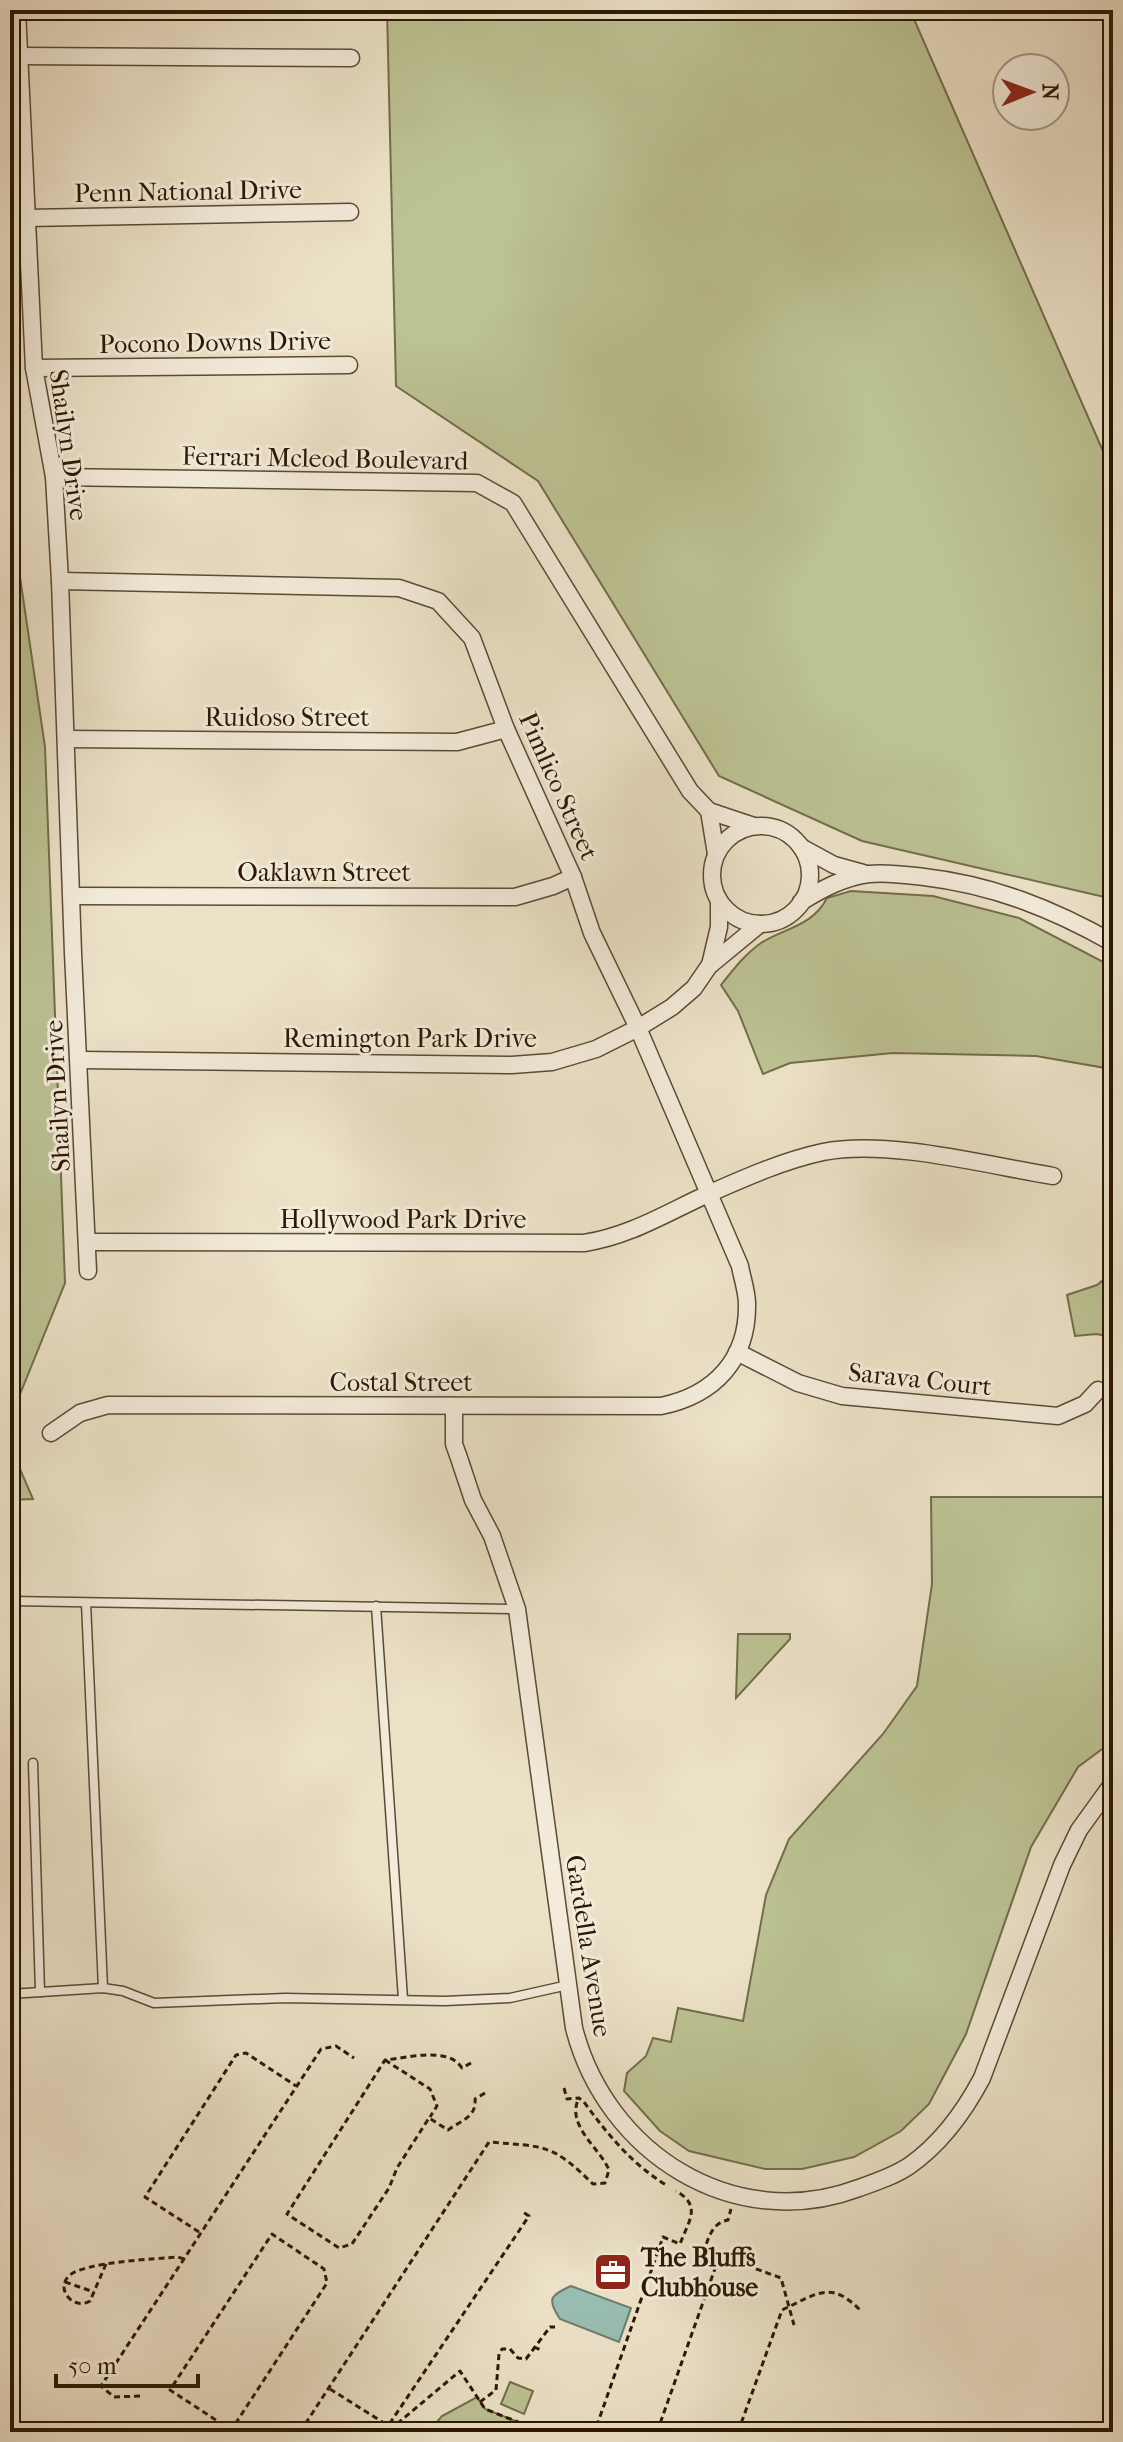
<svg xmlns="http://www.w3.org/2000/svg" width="1123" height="2442" font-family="'IM FELL French Canon',serif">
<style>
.green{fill:#bcc293;stroke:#746d4a;stroke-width:2}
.water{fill:#99beb2;stroke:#6d7c6c;stroke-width:2}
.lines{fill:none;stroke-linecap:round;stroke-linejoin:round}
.lane-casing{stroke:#5c4a34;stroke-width:11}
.street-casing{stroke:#5c4a34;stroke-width:19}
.path{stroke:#2c1802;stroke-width:3;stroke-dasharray:6 4;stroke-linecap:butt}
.lane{stroke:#f3ecdb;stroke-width:8}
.street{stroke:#f3ecdb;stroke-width:16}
.labels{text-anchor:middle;stroke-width:6;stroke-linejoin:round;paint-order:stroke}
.street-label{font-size:26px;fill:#2c1802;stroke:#f3ecdb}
.poi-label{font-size:26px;font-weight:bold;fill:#2c1802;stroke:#f3ecdb;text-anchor:start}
</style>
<rect width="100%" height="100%" fill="#ece2c8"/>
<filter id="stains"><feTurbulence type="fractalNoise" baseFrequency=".0025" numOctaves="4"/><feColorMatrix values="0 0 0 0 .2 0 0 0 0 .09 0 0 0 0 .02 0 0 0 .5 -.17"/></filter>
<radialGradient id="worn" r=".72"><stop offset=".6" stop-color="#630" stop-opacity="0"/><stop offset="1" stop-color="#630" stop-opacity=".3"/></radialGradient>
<g class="green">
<path d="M387 10H910L1113 474V899L862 841 719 776 538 481 396 386Z"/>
<path d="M10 509 45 747 65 1283 10 1419Z"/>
<path d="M851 891 933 896 1019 918 1113 967V1075L1105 1068 1036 1056 893 1053 790 1063 763 1074 738 1011 721 985C733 970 745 954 761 943 784 928 812 927 827 898Z"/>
<path d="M1113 1272V1338L1097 1334 1075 1336 1067 1295 1097 1285Z"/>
<path d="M10 1446 33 1499 10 1500Z"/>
<path d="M931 1497H1113V1741L1078 1767 1031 1847 966 2034 929 2104 901 2131 854 2157 802 2169H765L689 2151 660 2131 624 2091 627 2073 646 2056 653 2038 671 2042 678 2008 743 2021 766 1895 789 1839 883 1734 917 1686 932 1584Z"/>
<path d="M738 1634H790V1639L736 1698Z"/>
<path d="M510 2382 533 2391 524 2414 501 2404Z"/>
<path d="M477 2397 485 2409 523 2424 520 2432H428L442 2416Z"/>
</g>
<path class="water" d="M571 2286 631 2308 619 2342 560 2319C546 2298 551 2295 571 2286Z"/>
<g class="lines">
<defs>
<g id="lane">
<path d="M10 1601 517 1609"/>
<path d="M86 1603 103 1988"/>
<path d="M376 1606 403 1999"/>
<path d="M33 1763 40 1992"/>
<path d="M10 1994 103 1988 123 1991 154 2003 285 1998 445 2001 510 1998 568 1985"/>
</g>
<g id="street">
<path d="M17 10 34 368 54 477 60 581 73 953 88 1271"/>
<path d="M19 56 351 58"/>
<path d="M27 218 350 212"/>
<path d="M34 368 349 365"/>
<path d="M54 477 477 483 513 503 690 791 709 811 754 826"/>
<path d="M66 739 457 742 506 729"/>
<path d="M709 811 716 854"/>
<circle cx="761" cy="875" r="49"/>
<path d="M801 847 834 865 863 873"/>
<path d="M72 896 515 897 553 886 573 877"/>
<path d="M801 902C822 889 844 877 869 874 887 872 906 875 924 877 993 885 1053 909 1113 943"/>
<path d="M710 965 719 927V901"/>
<path d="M80 1060 512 1065 552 1062 596 1049 638 1028 672 1007 694 988 709 966 760 924"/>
<path d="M87 1242 584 1243C630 1236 666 1213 708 1194 744 1178 785 1160 823 1152 888 1139 986 1165 1053 1176"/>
<path d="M737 1352 798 1383 842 1396 1058 1416 1085 1404 1098 1390"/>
<path d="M454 1406V1444L459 1458 473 1500 492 1536 517 1609 574 2028C606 2153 734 2235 859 2188 876 2182 894 2176 909 2166 942 2143 964 2112 982 2078L1062 1865 1079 1830 1113 1783"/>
<path d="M51 1433 80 1413 108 1405 661 1406C715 1395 748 1359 747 1304 747 1291 742 1278 740 1266L638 1028 592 933 573 877 506 729 472 638 438 601 399 588 60 581"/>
</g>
</defs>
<use href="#lane" class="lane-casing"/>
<use href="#street" class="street-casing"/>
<g class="path">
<path d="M385 2060 430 2089 437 2106 430 2117"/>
<path d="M471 2063 462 2068C448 2046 407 2058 385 2060L287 2214 339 2248 352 2244 389 2188 397 2168 429 2118 448 2130C460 2121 477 2117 475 2099L485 2093"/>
<path d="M564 2088 567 2099 579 2098 584 2102C608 2135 631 2163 666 2185"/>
<path d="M199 2232 145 2197 236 2055 246 2053 296 2086"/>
<path d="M717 2263H740L781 2278 794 2325"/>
<path d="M106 2264 90 2301C73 2311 54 2288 70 2275 86 2262 155 2259 178 2257L184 2259"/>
<path d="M65 2282 94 2292"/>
<path d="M534 2347 543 2351"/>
<path d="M330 2389 392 2428 460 2371 485 2409 523 2424H534"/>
<path d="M140 2396 114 2397 101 2386 321 2049 336 2046 354 2058"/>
<path d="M480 2402 496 2390 499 2354 502 2349H510L518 2358 526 2359 550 2327H555"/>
<path d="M230 2432 327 2283 324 2269 272 2234 170 2390 231 2430"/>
<path d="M300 2432 489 2142C546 2147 551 2143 593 2184L605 2183 609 2170C600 2148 565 2125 579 2098"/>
<path d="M384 2432 529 2216 523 2212"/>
<path d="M603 2432 596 2428 663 2237 680 2244C689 2220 702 2206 676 2191"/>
<path d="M657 2432 717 2263 702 2258C707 2243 710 2223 728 2220L731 2209"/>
<path d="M738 2432 782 2310C815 2295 830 2279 860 2310"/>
</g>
<use href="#lane" class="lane"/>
<use href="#street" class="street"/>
</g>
<defs>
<symbol id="office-square" viewBox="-11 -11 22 22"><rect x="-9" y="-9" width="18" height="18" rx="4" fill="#8f2418" stroke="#f3ecdb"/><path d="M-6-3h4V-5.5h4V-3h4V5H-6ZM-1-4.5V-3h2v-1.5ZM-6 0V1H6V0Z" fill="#fff"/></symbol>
</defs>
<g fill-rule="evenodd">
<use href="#office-square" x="591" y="2250" width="44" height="44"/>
</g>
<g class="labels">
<g class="street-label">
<text transform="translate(188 191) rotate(-1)" y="9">Penn National Drive</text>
<text transform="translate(215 342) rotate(-1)" y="9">Pocono Downs Drive</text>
<text transform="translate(69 445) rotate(82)" y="9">Shailyn Drive</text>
<text transform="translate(325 458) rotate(1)" y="9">Ferrari Mcleod Boulevard</text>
<text x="287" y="726">Ruidoso Street</text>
<text transform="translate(559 786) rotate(66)" y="9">Pimlico Street</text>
<text x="324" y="881">Oaklawn Street</text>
<text x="410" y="1047">Remington Park Drive</text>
<text transform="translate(57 1096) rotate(-93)" y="9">Shailyn Drive</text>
<text x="403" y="1228">Hollywood Park Drive</text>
<text transform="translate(920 1379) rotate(6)" y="9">Sarava Court</text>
<text x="401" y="1391">Costal Street</text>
<text transform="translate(589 1946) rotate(81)" y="9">Gardella Avenue</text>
</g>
<g class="poi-label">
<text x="641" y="2266">The Bluffs<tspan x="641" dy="30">Clubhouse</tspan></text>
</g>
</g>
<rect width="1123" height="2442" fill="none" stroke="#ece2c8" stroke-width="40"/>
<rect x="12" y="12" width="1099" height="2418" fill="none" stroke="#2c1802" stroke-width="4"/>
<rect x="20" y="20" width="1083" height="2402" fill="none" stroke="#2c1802" stroke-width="2"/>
<g transform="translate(1031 92) rotate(89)"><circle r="38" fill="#f3ecdb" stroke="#a39784" stroke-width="2"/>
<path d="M0-6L14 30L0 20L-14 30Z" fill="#8f2418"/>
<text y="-12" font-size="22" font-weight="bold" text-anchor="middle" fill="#2c1802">N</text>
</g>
<path d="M56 2374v12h142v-12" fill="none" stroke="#2c1802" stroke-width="4"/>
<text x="68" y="2374" font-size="24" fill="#2c1802" stroke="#f3ecdb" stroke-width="6" paint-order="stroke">50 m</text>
<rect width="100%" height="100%" filter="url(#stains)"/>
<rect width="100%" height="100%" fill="url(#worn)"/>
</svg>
